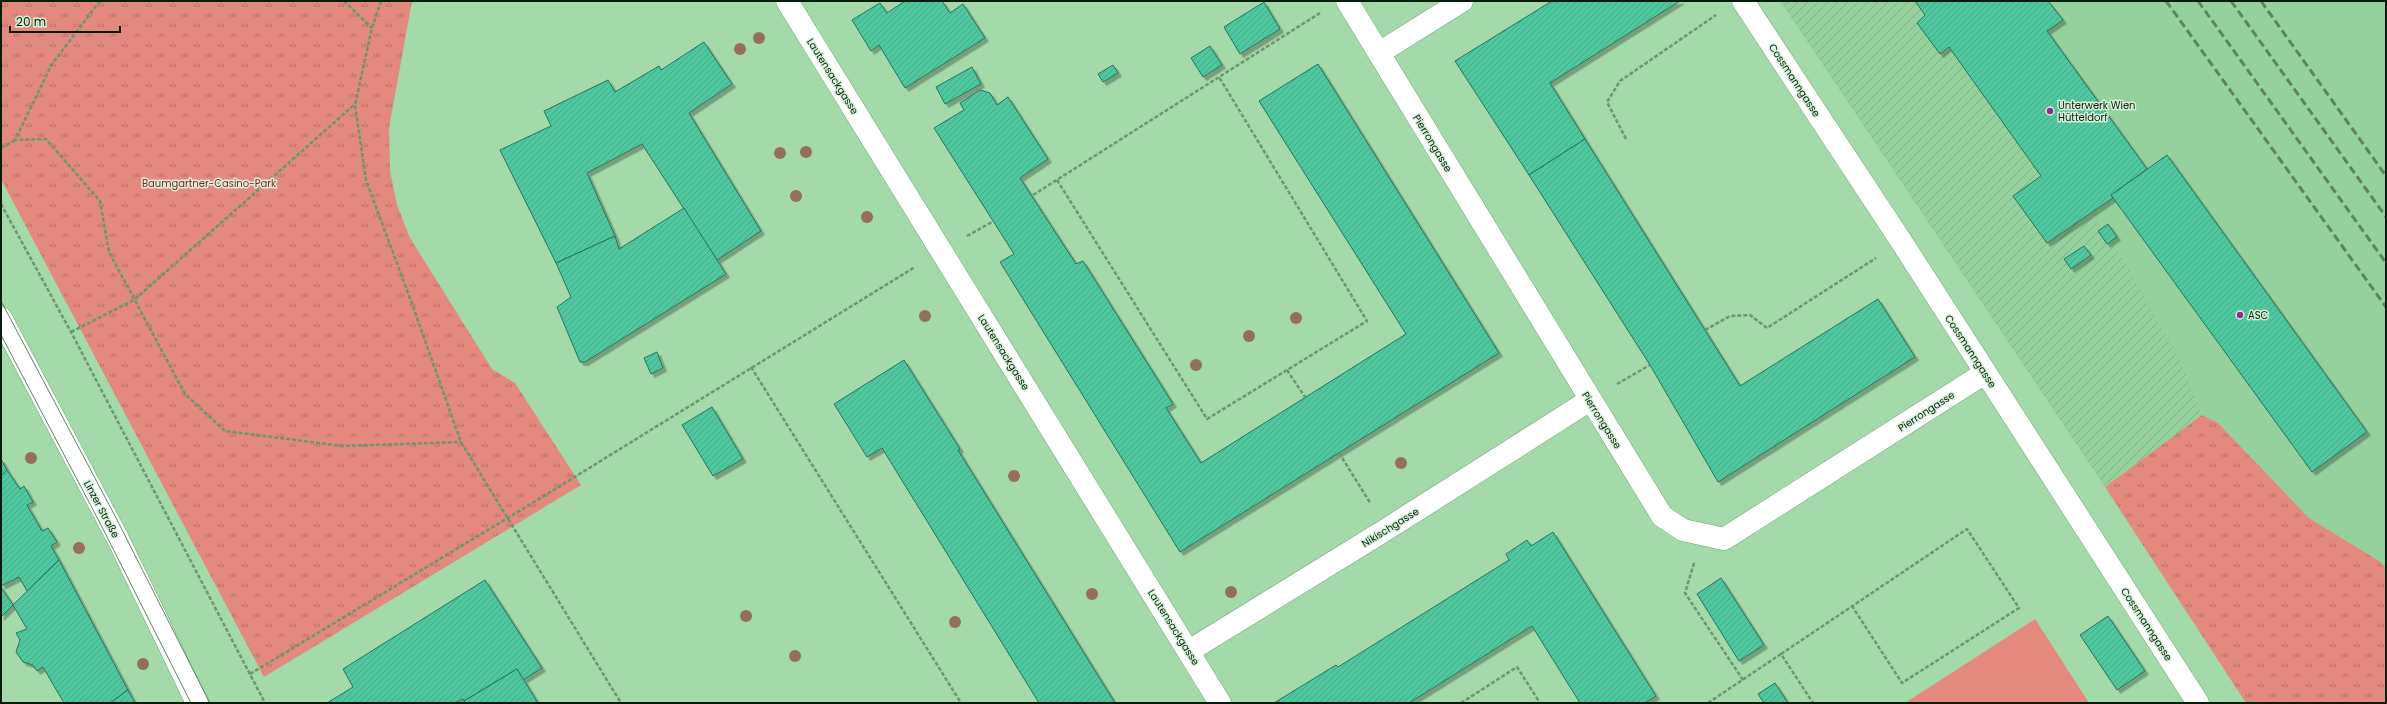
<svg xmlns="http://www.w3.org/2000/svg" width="2387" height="704" font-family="Poppins,sans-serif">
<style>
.built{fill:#95d19d}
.industrial{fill:url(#industrial-furrows)}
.green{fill:#e3897e}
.park{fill:url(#park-tufts)}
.building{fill:url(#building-hatch);stroke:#27735a;filter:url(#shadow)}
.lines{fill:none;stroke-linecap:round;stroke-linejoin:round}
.minor-casing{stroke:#73a77a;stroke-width:23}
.secondary-casing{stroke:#73a77a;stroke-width:23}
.path{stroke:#6c9570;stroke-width:2.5;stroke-dasharray:4 2;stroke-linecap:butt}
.minor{stroke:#fff;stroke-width:22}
.secondary{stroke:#fff;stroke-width:22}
.tram{stroke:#5d8361;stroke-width:1}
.rail{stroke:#5d8361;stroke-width:3;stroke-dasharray:8 4;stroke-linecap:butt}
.tree{fill:#976e58}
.poi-dot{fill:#912b91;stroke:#d8f2da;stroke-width:1.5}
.labels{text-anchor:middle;stroke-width:3;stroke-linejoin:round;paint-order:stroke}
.street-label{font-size:10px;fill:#081c0b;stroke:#d8f2da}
.poi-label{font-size:10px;fill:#081c0b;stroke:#d8f2da;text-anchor:start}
.park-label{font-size:10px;fill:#8d1714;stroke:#d8f2da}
</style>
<defs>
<pattern id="industrial-furrows" width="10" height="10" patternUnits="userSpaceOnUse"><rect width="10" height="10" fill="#95d19d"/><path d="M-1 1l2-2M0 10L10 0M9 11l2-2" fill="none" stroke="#7fb386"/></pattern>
<pattern id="park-tufts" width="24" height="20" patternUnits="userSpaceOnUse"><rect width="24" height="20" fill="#e3897e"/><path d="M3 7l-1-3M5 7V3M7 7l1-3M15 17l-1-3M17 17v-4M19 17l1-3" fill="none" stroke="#b66f65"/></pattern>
<pattern id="building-hatch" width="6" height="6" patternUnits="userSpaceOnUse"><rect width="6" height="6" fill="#50c79f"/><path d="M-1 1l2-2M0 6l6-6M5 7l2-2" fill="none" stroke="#4a8"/></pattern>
<filter id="shadow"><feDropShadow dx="3.5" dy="3.5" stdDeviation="0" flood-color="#0004"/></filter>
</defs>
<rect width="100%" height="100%" fill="#a4d9aa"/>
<path class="built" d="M2048 1H2386V568L2379 561 2309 518 2218 423 2202 415 2179 358 2051 241 2113 198 2047 31 2062 20Z"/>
<path class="industrial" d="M1780 1H2048L2063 20 2047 32 2147 169 2090 214 2124 261 2179 358 2202 415 2105 487Z"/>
<path class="green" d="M2035 619 2089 703H1905Z"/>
<g class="park">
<path d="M1 1H412L389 128 390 171 397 205 410 238 492 369 515 383 581 485 264 677 1 179Z"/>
<path d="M2202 415 2218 423 2309 518 2379 561 2386 568V703H2246L2105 487Z"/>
</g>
<g class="building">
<path d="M905 1H942L950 13 963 4 985 38 905 88 879 45 871 51 852 20 880 3 887 13Z"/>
<path d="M1552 1H1680L1550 83 1585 139 1529 175 1455 61Z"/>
<path d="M1915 1H2048L2063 20 2047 31 2147 169 2111 195 2113 198 2047 243 2013 196 2041 176 1949 47 1940 54 1917 23 1925 15Z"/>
<path d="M1264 2 1280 29 1240 54 1224 27Z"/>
<path d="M704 42 732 84 689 113 761 231 717 260 642 144 587 173 615 236 556 263 500 150 551 126 544 111 608 80 615 92 659 66 661 70Z"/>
<path d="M1210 46 1222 65 1203 77 1191 58Z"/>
<path d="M1318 64 1499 353 1180 552 1000 262 1014 254 934 128 964 110 960 103 980 90 990 93 997 105 1008 97 1048 159 1020 178 1076 264 1083 261 1173 404 1166 408 1201 463 1406 334 1259 101Z"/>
<path d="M1113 65 1118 73 1103 82 1098 74Z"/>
<path d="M972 67 981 84 945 104 936 87Z"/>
<path d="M1585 139 1740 386 1878 299 1915 357 1718 482 1650 365 1529 175Z"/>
<path d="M2167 155 2367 432 2312 472 2111 195Z"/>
<path d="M684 208 726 274 585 362H580L557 307 571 297 556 263 615 236 619 249Z"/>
<path d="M2108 224 2117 237 2107 244 2098 231Z"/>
<path d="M2084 246 2091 255 2071 269 2064 259Z"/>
<path d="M657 352 663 368 651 374 644 358Z"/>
<path d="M904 360 960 449 958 450 1115 703H1039L882 448 867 457 834 404Z"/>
<path d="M712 407 743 459 713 476 682 425Z"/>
<path d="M1 459 7 470 1 476Z"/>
<path d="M7 470 20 489 24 486 33 502 27 505 42 531 48 528 57 542 51 546 59 560 27 591 19 577 1 586V476Z"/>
<path d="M1553 532 1656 696 1645 703H1580L1532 626 1409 703H1274L1336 665 1338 667 1509 560 1506 554 1527 540 1531 546Z"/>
<path d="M59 560 128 690 110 703H64L43 667 37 671 33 665 23 662 16 652 20 640 16 633 27 629 13 605Z"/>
<path d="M1721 578 1764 645 1739 661 1697 594Z"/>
<path d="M485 580 542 668 523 680 517 669 464 701 463 699 455 703H327L353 687 343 669Z"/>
<path d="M1 587 13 605 1 617Z"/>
<path d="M2108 616 2145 671 2117 690 2080 635Z"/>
<path d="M517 669 538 703H465L464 701Z"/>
<path d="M1775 683 1788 703H1764L1758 694Z"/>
<path d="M128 690 135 703H110Z"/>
</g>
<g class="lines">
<defs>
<g id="minor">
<path d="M787 1 1220 703"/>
<path d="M1347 1 1662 516 1683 530 1724 539 1985 373"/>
<path d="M1743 1 1901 241 2198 703"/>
<path d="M1379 53 1462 1"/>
<path d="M1189 651 1387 529 1590 400"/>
</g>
<path id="secondary" d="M1 318 118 539 197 703"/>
</defs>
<use href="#minor" class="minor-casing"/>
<use href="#secondary" class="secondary-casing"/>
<g class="path">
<path d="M100 1 52 64 15 140 46 139 100 201 109 252 185 394 225 431 342 446 461 442"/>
<path d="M344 1 372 28"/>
<path d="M381 1 372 28 355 105 366 180 411 301 461 442 621 703"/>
<path d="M1626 139 1607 102 1620 81 1716 15"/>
<path d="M1 148 15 140"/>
<path d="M1057 180 1207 419 1367 321 1219 77"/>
<path d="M1033 195 1320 13"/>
<path d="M1 204 71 332 265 703"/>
<path d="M967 236 992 222"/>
<path d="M1705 330 1730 316 1750 315 1767 328 1876 258"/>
<path d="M71 332 134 300 354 105"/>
<path d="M751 367 961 703"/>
<path d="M1287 370 1305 397"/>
<path d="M1617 384 1650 365"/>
<path d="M1339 453 1371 504"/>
<path d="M1694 563 1685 593 1743 680"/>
<path d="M1781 654 1967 529 2019 608 1902 683 1852 606"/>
<path d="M250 674 539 499 915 267"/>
<path d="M1461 703 1517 667 1540 703"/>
<path d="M1708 703 1781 654 1813 703"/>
</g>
<use href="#minor" class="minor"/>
<use href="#secondary" class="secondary"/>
<g class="tram">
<path d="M1 301 114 514 210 703"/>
<path d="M1 335 100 523 191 703"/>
</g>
<g class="rail">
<path d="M2166 1 2386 307"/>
<path d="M2198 1 2386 263"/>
<path d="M2231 1 2386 217"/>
<path d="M2261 1 2386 176"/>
</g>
</g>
<g class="tree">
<circle cx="759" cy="38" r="6"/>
<circle cx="740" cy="49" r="6"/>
<circle cx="806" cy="152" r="6"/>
<circle cx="780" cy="153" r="6"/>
<circle cx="796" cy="196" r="6"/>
<circle cx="867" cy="217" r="6"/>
<circle cx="925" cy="316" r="6"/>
<circle cx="1296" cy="318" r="6"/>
<circle cx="1249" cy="336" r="6"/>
<circle cx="1196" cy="365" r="6"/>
<circle cx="31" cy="458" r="6"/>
<circle cx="1401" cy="463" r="6"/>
<circle cx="1014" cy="476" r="6"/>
<circle cx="79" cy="548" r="6"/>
<circle cx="1231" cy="592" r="6"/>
<circle cx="1092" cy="594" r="6"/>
<circle cx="746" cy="616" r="6"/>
<circle cx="955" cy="622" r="6"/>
<circle cx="795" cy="656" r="6"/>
<circle cx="143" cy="664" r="6"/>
</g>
<g class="poi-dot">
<circle cx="2050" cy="111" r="4"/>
<circle cx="2240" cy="315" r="4"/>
</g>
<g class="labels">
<g class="street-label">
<text transform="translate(833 76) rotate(58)" y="4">Lautensackgasse</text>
<text transform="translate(1795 80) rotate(57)" y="4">Cossmanngasse</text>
<text transform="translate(1433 143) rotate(59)" y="4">Pierrongasse</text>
<text transform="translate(1971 351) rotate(57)" y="4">Cossmanngasse</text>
<text transform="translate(1004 352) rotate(58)" y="4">Lautensackgasse</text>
<text transform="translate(1926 411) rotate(-33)" y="4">Pierrongasse</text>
<text transform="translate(1602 420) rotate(58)" y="4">Pierrongasse</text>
<text transform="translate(102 509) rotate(62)" y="4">Linzer Straße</text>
<text transform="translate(1390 527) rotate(-32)" y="4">Nikischgasse</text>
<text transform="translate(2147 624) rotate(57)" y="4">Cossmanngasse</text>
<text transform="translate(1174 627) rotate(58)" y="4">Lautensackgasse</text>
</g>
<g class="poi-label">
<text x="2058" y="109">Unterwerk Wien<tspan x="2058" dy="12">Hütteldorf</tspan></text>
<text x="2248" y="319">ASC</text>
</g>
<g class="park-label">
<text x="209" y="187">Baumgartner-Casino-Park</text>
</g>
</g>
<rect width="2387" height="704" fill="none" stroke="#081c0b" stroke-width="4"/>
<path d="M10 26v6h110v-6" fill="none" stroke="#081c0b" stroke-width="2"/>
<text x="16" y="26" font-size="12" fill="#081c0b" stroke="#d8f2da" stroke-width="3" paint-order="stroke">20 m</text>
</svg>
